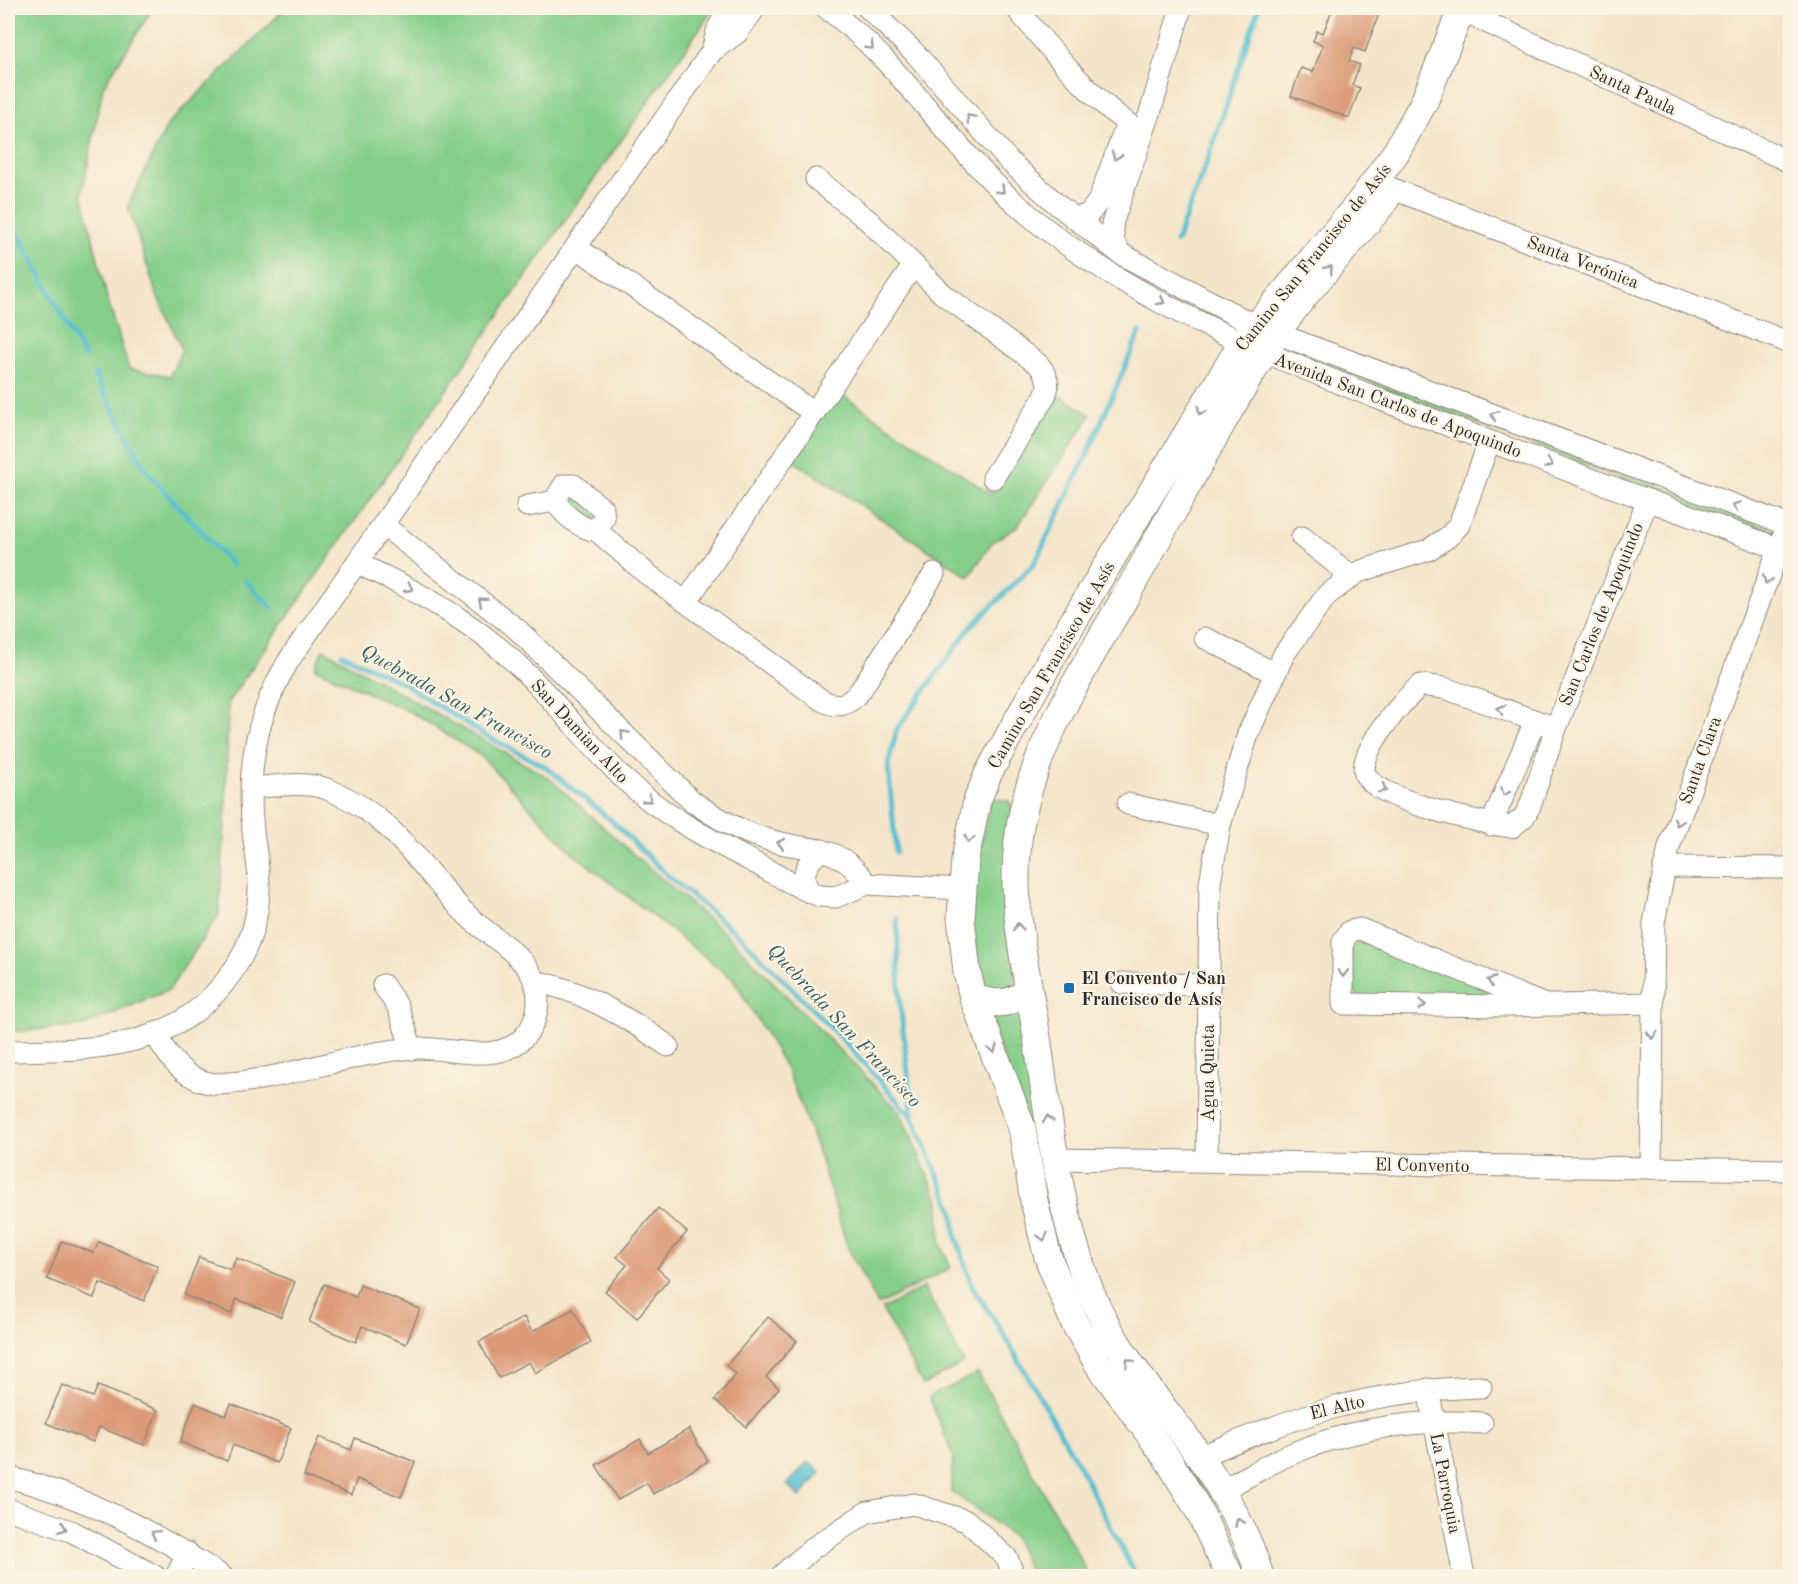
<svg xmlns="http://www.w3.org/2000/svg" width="1798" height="1584" font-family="'Old Standard TT',serif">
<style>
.green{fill:#86cf8b;stroke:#587d5b;stroke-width:1.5}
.water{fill:#55bed1;stroke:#40747e;stroke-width:1.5}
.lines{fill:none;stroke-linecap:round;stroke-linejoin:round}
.stream{stroke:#55bed1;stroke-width:5}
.building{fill:#dc9a78}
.minor-casing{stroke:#90887a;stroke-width:23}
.major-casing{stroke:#90887a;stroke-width:29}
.minor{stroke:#fff;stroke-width:21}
.major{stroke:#fff;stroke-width:27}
.oneway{stroke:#a0a0a0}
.poi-dot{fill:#1f6fb2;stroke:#fcf5e5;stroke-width:2}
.labels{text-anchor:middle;stroke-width:4.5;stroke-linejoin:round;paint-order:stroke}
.street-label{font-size:18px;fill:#2b2b2b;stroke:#fcf5e5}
.poi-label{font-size:18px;font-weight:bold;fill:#2b2b2b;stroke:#fcf5e5;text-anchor:start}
.water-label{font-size:20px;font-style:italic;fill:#3a5e65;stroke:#fcf5e5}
</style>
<rect width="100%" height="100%" fill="#fcf5e5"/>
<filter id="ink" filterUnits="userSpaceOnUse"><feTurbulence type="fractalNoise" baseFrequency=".0167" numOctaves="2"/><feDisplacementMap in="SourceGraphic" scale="12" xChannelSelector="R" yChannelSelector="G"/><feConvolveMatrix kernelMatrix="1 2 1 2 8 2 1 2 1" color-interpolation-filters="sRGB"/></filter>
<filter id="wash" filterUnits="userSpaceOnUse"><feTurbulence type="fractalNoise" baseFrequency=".008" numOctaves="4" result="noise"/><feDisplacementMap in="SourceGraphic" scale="24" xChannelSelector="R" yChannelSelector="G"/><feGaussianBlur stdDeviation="1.35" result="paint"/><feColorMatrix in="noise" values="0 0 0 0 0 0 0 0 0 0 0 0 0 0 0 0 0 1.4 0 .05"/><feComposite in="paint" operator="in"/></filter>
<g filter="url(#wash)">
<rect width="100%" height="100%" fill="#f4e5ca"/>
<g class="green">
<path d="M8 8H153L103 87 82 193 107 298 129 369 170 376 182 349 156 293 128 206 168 124 286 8H714L228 702 226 805 219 914 169 990 83 1026 8 1032Z"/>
<path d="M1293 346 1776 531 1772 536 1291 353Z"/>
<path d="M836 391 991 494 1057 394 1091 415 1017 527 992 542 969 577 791 459Z"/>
<path d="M571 492 599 512 592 523 563 503Z"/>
<path d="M323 649 549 778 634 855 726 934 900 1112 939 1201 940 1242 951 1268 878 1305 848 1248 818 1151 787 1070 734 980 574 854 481 756 414 714 315 668Z"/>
<path d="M991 798 1009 801 1015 813 1017 978 1004 994 982 987 969 903Z"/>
<path d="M1366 939 1496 990 1495 998H1360L1351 988 1350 951 1357 943Z"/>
<path d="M1021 1005 1050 1203 1070 1266 1208 1492 1248 1576H1242L1218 1519 1195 1480 1095 1342 1056 1252 990 1013Z"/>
<path d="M924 1287 964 1363 923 1385 882 1309Z"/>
<path d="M978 1373 1085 1568 1086 1576H1031L1014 1537 951 1491 953 1456 929 1397Z"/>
</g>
<path class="water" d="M808 1462 821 1473 800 1497 787 1485Z"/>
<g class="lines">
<g class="stream">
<path d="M8 215 84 356"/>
<path d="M1176 242 1208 159 1259 8"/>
<path d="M94 374 147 472 233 566"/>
<path d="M246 581 272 608"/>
<path d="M342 654 403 683 486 736 546 767 612 821 668 876 742 938 842 1039 913 1118 953 1210 956 1237 973 1288 1003 1333 1076 1460 1136 1576"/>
<path d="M896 852 888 765 897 729 968 630 1034 564 1086 457 1140 332"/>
<path d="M897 919 900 1004 913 1116"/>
</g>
</g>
<g id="blocks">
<g class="building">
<path d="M1333 8H1381L1365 52 1354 48 1349 61 1360 65 1352 85 1360 88 1349 118 1291 96 1301 68 1313 72 1323 45 1313 41 1317 31 1323 33Z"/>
<path d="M658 1208 687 1232 657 1268 669 1279 637 1318 605 1291 627 1265 617 1257Z"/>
<path d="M62 1241 94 1253 99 1242 158 1266 144 1301 100 1283 94 1298 47 1279Z"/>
<path d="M199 1257 231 1270 236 1258 295 1282 281 1317 237 1299 231 1314 184 1295Z"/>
<path d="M324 1284 356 1297 360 1285 420 1309 406 1344 362 1326 356 1342 309 1322Z"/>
<path d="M573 1309 591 1342 535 1373 529 1362 499 1378 479 1342 524 1317 532 1332Z"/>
<path d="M768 1317 797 1341 766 1377 779 1388 746 1427 715 1400 736 1374 726 1366Z"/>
<path d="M62 1385 93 1397 98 1386 158 1410 144 1445 99 1427 93 1442 46 1423Z"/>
<path d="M195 1403 226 1416 231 1404 291 1428 277 1463 233 1445 227 1461 180 1442Z"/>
<path d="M689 1429 708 1461 653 1494 647 1483 618 1500 596 1465 640 1439 648 1453Z"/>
<path d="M319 1437 351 1450 355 1438 415 1462 401 1497 357 1479 351 1495 304 1476Z"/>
</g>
</g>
</g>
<g filter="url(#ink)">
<use href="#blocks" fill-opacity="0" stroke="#90887a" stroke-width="1.5"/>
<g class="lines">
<defs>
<g id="minor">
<path d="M826 8C883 49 924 107 971 159 997 188 1027 215 1059 239 1156 310 1270 356 1382 400 1517 453 1654 502 1790 553"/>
<path d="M868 8 915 53 1009 161 1059 206 1121 254 1254 325 1790 526"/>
<path d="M1016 8C1054 54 1092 100 1142 134"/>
<path d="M1475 17 1790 162"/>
<path d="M712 51 718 28 730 8"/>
<path d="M816 179 869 221 943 294 1038 364C1048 375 1051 385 1044 398L993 478"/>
<path d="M1375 182 1790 343"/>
<path d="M1074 218 1088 215 1098 202 1127 124"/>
<path d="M577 248 814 413"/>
<path d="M1121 254 1114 242 1112 224 1150 113 1181 8"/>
<path d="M527 506 556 501"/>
<path d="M383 525 518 630 692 801C715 817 738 831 766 839 811 854 835 839 867 884"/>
<path d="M596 530 604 518 603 509 574 485H564L556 498C557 511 583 531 596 530L647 574 820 699C836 709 849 706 860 691L934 574"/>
<path d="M1302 537 1350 575"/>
<path d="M356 563C408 586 456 612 500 649 546 688 582 738 625 780 664 816 709 839 755 863 776 874 797 888 820 896L836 897 867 884 962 889"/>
<path d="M686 602 913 266"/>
<path d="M1205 638 1274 673"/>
<path d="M1556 728 1444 688 1421 685C1405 697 1354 756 1366 776 1381 801 1483 824 1512 827L1524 817 1530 806 1556 728 1648 500"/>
<path d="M1128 804 1220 825"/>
<path d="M1491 825 1535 721"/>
<path d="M1664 867 1790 868"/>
<path d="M810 892C798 876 807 861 822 850"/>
<path d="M535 982C577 987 633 1021 668 1046"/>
<path d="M1122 983 1209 985"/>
<path d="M383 985 398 1007 412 1049"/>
<path d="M1545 1005 1360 929 1350 931 1343 941V1004L1508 1006 1653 1003"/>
<path d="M155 1033C169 1059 184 1080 215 1084 282 1082 348 1052 416 1048 450 1047 498 1066 524 1037 538 1022 541 1000 535 982 524 953 488 936 467 915 421 869 396 818 332 791 307 780 278 786 251 788"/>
<path d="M8 1051C51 1050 97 1051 139 1039 206 1021 257 960 259 890 260 870 255 850 253 831 246 767 257 711 291 657L712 51 737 33 755 8"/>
<path d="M1054 1159 1790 1170"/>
<path d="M1207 1161 1210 883 1220 825 1248 734 1284 654 1327 595 1358 572 1428 550 1448 537 1459 525 1489 442"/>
<path d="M1651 1168 1654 923 1669 847 1783 537"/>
<path d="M1428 1389 1464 1576"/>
<path d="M1200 1457C1298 1414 1372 1390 1481 1387"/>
<path d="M8 1477C87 1497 154 1532 222 1576"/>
<path d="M1221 1490C1245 1479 1267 1464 1291 1454 1352 1428 1417 1419 1482 1423"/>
<path d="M8 1509 73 1532 155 1576"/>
<path d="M176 1576 188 1553"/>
<path d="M781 1576 813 1548 867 1512 914 1504 967 1521 1007 1558 1014 1576"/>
</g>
<g id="major">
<path d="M973 997C995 1006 1009 1005 1028 991"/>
<path d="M1230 1576 1198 1509 1169 1461 1097 1362 1074 1322 1048 1257 1034 1201 1022 1128 973 997 967 972 961 918 965 859 977 801 988 774 1056 650 1242 343 1360 202 1396 152 1424 102 1462 8"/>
<path d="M1260 1576C1246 1530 1222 1487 1193 1447 1156 1397 1115 1351 1091 1293 1059 1213 1050 1129 1038 1044 1026 964 1004 889 1024 807 1041 735 1087 663 1124 599 1174 512 1220 421 1274 337 1306 288 1350 246 1386 199"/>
</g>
</defs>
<use href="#minor" class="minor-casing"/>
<use href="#major" class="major-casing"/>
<use href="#minor" class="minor"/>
<use href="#major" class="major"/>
</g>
<defs><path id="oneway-chevron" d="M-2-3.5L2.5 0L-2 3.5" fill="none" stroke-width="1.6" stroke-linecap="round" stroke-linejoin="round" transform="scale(1.5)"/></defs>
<g class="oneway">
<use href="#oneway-chevron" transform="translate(870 46) rotate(44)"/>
<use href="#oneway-chevron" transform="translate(970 118) rotate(-130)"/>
<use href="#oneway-chevron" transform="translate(1116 156) rotate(110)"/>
<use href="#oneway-chevron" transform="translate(1001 190) rotate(43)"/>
<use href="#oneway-chevron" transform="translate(1329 269) rotate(-51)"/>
<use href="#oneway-chevron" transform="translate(1161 301) rotate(28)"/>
<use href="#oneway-chevron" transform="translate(1201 411) rotate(121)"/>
<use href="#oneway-chevron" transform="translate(1494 415) rotate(-160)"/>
<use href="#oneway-chevron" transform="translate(1549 464) rotate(20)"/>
<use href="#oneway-chevron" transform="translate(1736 506) rotate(-160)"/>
<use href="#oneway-chevron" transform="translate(1767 580) rotate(111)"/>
<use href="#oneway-chevron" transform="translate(409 588) rotate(28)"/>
<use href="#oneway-chevron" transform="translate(482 601) rotate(-141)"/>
<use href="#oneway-chevron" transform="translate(1501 709) rotate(-161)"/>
<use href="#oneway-chevron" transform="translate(624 734) rotate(-133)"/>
<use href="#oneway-chevron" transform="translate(1383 789) rotate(27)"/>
<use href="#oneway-chevron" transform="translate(1505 792) rotate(113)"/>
<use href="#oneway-chevron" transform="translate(648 799) rotate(38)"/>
<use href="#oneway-chevron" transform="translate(1678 822) rotate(110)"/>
<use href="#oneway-chevron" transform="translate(969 839) rotate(101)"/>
<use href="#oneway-chevron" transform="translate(781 843) rotate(-168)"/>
<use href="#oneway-chevron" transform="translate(1018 927) rotate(-95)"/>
<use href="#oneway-chevron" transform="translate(1343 973) rotate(90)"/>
<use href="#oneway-chevron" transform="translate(1491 981) rotate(-158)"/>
<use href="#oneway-chevron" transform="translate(1422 1005) rotate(1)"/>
<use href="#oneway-chevron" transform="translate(1652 1035) rotate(91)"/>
<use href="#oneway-chevron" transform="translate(993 1049) rotate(69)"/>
<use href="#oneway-chevron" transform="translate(1048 1119) rotate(-98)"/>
<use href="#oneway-chevron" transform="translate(1043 1237) rotate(76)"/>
<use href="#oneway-chevron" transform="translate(1129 1362) rotate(-125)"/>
<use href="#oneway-chevron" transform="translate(1239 1522) rotate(-114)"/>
<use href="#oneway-chevron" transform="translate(63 1528) rotate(21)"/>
<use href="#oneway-chevron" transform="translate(155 1534) rotate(-151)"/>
</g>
</g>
<rect class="poi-dot" x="1063" y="982" width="12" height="12" rx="3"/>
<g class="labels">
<g class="street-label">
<text transform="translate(1633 90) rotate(25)" y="6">Santa Paula</text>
<text transform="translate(1313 257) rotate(-51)" y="6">Camino San Francisco de Asís</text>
<text transform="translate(1583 262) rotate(21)" y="6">Santa Verónica</text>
<text transform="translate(1398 405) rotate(21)" y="6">Avenida San Carlos de Apoquindo</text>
<text transform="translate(1601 614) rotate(-68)" y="6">San Carlos de Apoquindo</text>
<text transform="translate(1051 665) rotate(-60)" y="6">Camino San Francisco de Asís</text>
<text transform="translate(580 731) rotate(47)" y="6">San Damian Alto</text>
<text transform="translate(1700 760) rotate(-70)" y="6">Santa Clara</text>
<text transform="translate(1208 1073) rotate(-90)" y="6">Agua Quieta</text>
<text transform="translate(1422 1165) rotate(1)" y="6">El Convento</text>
<text transform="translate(1337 1407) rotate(-14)" y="6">El Alto</text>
<text transform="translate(1446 1483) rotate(79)" y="6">La Parroquia</text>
</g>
<g class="poi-label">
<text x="1081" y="984">El Convento / San<tspan x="1081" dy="21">Francisco de Asís</tspan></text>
</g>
<g class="water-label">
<text transform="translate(457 701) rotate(29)" y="7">Quebrada San Francisco</text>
<text transform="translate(845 1025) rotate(47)" y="7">Quebrada San Francisco</text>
</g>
</g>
<rect width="1798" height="1584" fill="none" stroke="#fcf5e5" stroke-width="30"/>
</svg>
